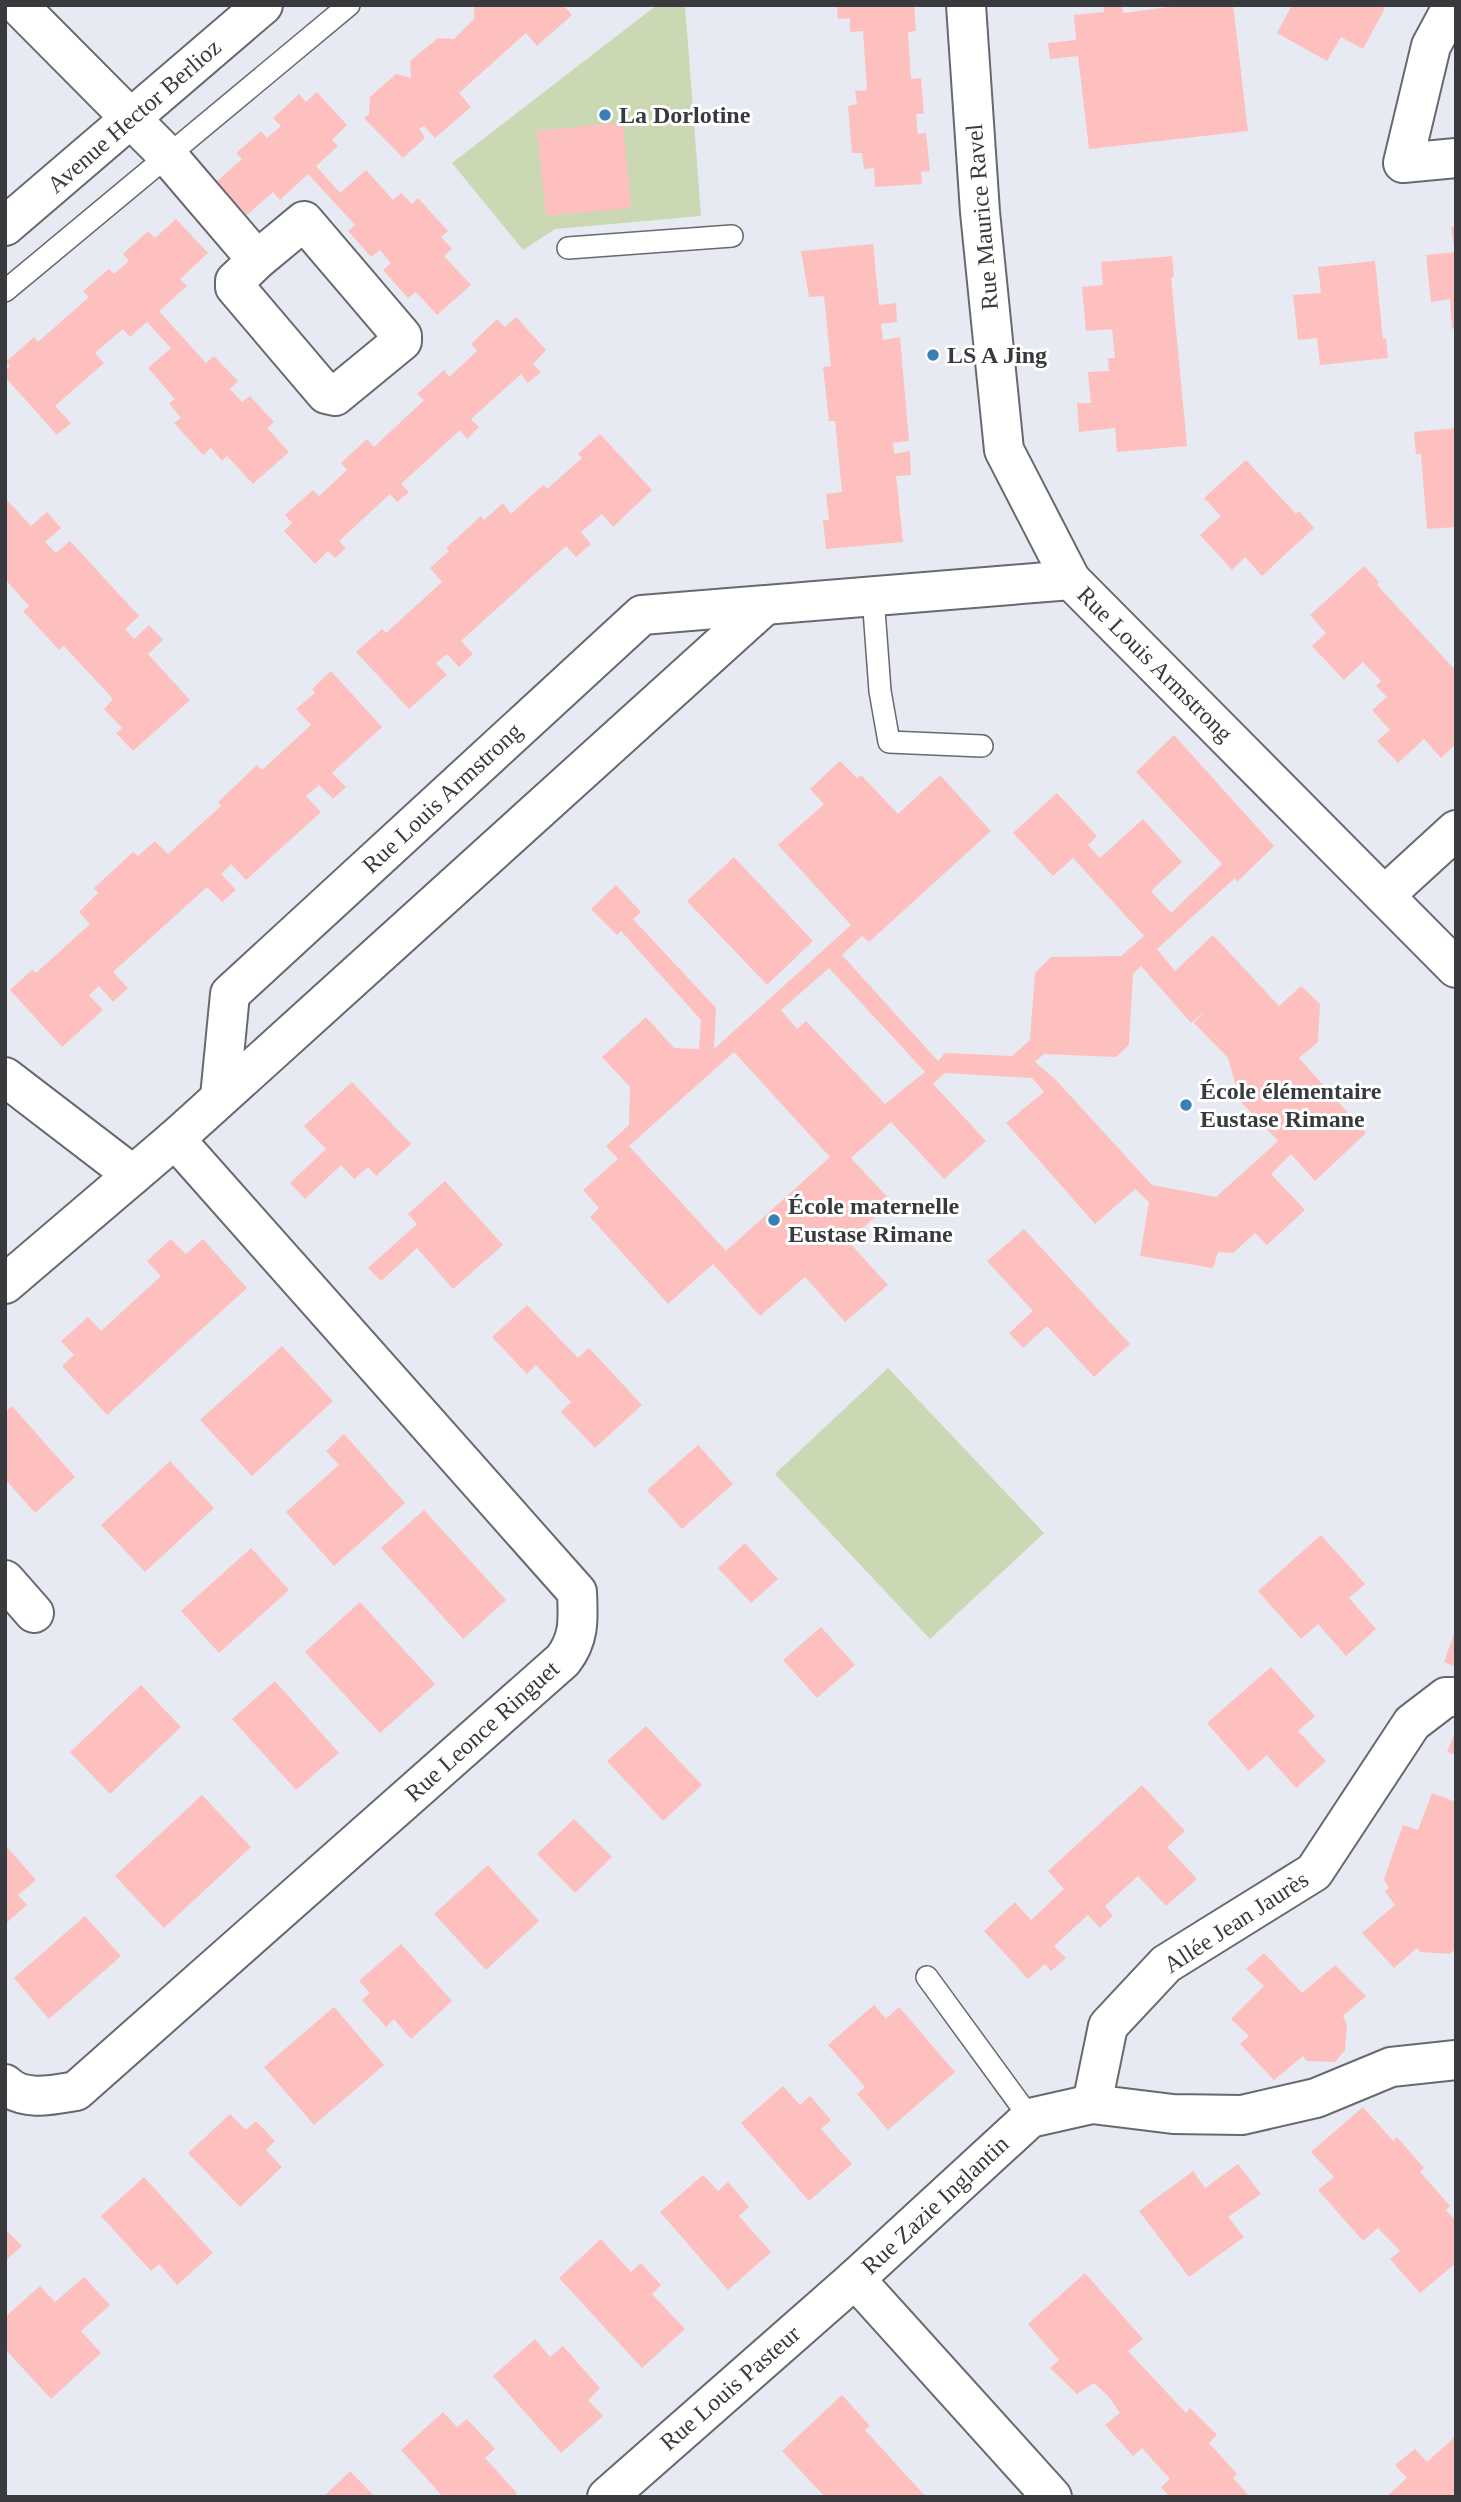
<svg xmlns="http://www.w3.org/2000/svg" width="1461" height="2502" font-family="'Times New Roman',serif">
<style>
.green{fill:#cad8b3}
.building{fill:#fec0be;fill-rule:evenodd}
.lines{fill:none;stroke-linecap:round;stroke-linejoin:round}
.service-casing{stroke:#666a70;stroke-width:24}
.minor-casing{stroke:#666a70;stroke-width:42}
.tertiary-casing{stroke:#666a70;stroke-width:42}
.service{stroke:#fff;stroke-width:21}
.minor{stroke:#fff;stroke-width:38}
.tertiary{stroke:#fff;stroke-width:38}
.poi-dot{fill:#3980b5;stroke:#fff;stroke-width:2.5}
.labels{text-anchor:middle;stroke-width:6;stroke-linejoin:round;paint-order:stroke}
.poi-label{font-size:24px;font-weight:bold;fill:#383a3d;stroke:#fff;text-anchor:start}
.street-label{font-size:24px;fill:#383a3d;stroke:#fff}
</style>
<rect width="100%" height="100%" fill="#e7eaf2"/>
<g class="green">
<path d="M657 5H685L701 216 555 229 523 250 452 163Z"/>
<path d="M888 1368 1044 1533 930 1639 775 1474Z"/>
</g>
<g class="building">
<path d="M474 5H563L572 15 537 46 526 33 459 93 471 107 435 138 424 126 419 129 425 138 403 158 364 118 369 114 370 97 396 74 411 78 410 61 438 38 454 39 474 19Z"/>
<path d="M837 5H914L916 31 908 32 911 79 921 78 924 114H916L918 134 926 133 930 171 921 172 922 184 875 187 874 168 864 169 862 153H852L848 106 857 104 855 91 867 90 863 31 850 32V18L838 19Z"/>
<path d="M1103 5H1122L1123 13 1184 5H1233L1248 131 1089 149 1078 56 1050 59 1048 43 1076 40 1074 15 1104 12Z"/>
<path d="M1292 5H1380L1385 8 1363 49 1341 37 1327 61 1277 33Z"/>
<path d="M317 92 347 125 332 140 338 146 316 166 340 193 366 170 393 200 401 193 412 204 418 198 448 231 441 237 452 249 444 256 471 285 437 315 416 292 408 298 383 270 391 263 380 250 371 257 348 231 355 225 308 174 280 200 273 192 247 215 216 182 242 159 236 153 261 131 267 138 281 126 273 118 299 94 306 102Z"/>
<path d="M623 122 631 208 546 216 537 131Z"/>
<path d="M176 219 208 253 180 279 187 286 159 311 206 363 214 356 238 381 230 389 242 402 250 396 274 422 267 428 289 452 253 484 227 456 222 461 211 448 203 455 174 423 181 418 169 403 175 399 148 368 171 348 147 322 130 337 123 329 95 353 104 363 55 406 71 423 57 435 5 377V371L10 366 6 362 34 337 38 342 89 297 83 291 109 269 114 274 129 261 123 254 148 231 155 238Z"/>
<path d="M1451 227H1456V328L1452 329 1450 299 1431 302 1426 255 1455 252Z"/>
<path d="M873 244 879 305 896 303 897 322 881 324 883 340 900 337 909 441 893 443 894 454 910 451 911 475 896 476 903 542 826 549 823 520H829L826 494 842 492 835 421H829L823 367 831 366 824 296 809 297 801 251Z"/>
<path d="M1172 256 1174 277H1171L1187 446 1117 452 1115 428 1079 432 1077 403H1091L1088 372 1109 371 1108 358H1115L1112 329 1086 331 1082 287 1103 285 1101 262Z"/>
<path d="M1375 261 1383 339 1386 338 1388 358 1320 365 1317 338 1298 340 1293 295 1321 293 1318 267Z"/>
<path d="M516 317 546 350 533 364 541 372 528 383 521 374 471 419 479 427 467 439 460 430 401 484 409 492 397 502 390 494 339 541 346 548 335 558 328 551 315 564 284 531 292 523 285 515 313 490 319 496 347 470 341 463 367 439 374 447 424 400 417 394 444 370 449 377 477 351 471 344 497 319 505 327Z"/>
<path d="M1456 428V527L1427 529 1421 454H1416L1414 432Z"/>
<path d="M600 434 652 490 613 527 602 514 581 532 591 544 576 557 566 546 461 641 473 654 459 667 447 654 436 663 447 675 409 709 356 652 382 629 386 633 442 582 430 568 449 551 446 548 481 516 484 520 503 503 511 514 543 485 547 489 582 458 578 454Z"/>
<path d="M1246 460 1296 514 1299 511 1314 528 1262 576 1245 557 1232 570 1200 535 1221 516 1204 498Z"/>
<path d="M5 498 31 526 47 512 61 528 45 542 56 553 70 541 139 616 125 629 134 639 149 625 163 640 148 654 190 700 133 751 116 733 122 728 104 709 113 699 64 646 59 650 23 611 29 606 5 579Z"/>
<path d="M1364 566 1379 582 1377 585 1456 671V744L1441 758 1424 739 1398 763 1377 741 1390 730 1372 710 1387 697 1376 686 1381 681 1363 662 1344 680 1312 646 1326 633 1310 615Z"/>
<path d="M331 671 382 727 332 773 346 787 333 799 319 785 306 796 321 812 246 880 231 864 221 874 236 890 222 902 207 887 113 972 128 988 113 1002 99 986 89 995 103 1010 62 1047 10 990 32 970 36 973 90 924 79 912 98 893 94 888 133 852 138 856 155 841 168 854 221 806 218 802 257 765 262 770 311 725 296 709 315 693 312 689Z"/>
<path d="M1174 735 1274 846 1237 882 1235 878 1157 949 1175 971 1213 935 1279 1006 1301 986 1320 1004 1318 1042 1299 1058 1366 1133 1315 1181 1291 1154 1271 1174 1305 1210 1267 1245 1255 1233 1233 1253 1218 1252 1213 1268 1140 1256 1149 1202 1135 1189 1095 1224 1006 1123 1044 1092 1032 1078 945 1073 933 1084 986 1141 944 1179 891 1122 851 1158 892 1202 848 1241 888 1285 845 1322 805 1277 760 1316 713 1264 668 1304 590 1217 599 1208 583 1190 618 1159 606 1146 629 1125 630 1087 602 1057 646 1017 674 1048 699 1049 701 1020 621 931 617 935 591 909 616 885 641 912 633 919 716 1008 714 1049 851 925 778 845 824 804 810 789 840 761 857 778 861 775 898 814 940 775 991 831 869 942 862 936 842 955 938 1061 945 1053 1012 1056 1030 1040 1035 973 1051 957 1121 956 1144 936 1073 858 1053 876 1013 833 1057 793 1097 836 1088 845 1100 858 1143 819 1182 862 1151 891 1171 913 1222 864 1136 772ZM1141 966 1191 1023 1204 1012 1194 1023 1228 1058 1240 1101 1278 1141 1216 1197 1152 1185 1056 1080 1035 1062 1044 1054 1116 1057 1129 1045 1133 974ZM829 968 925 1072 885 1104 806 1021 797 1029 781 1010ZM734 1052 830 1157 726 1251 629 1146Z"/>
<path d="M734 857 813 941 767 985 687 901Z"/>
<path d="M352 1082 411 1144 376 1176 368 1167 354 1179 341 1165 305 1199 290 1183 326 1149 304 1126Z"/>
<path d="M445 1181 503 1245 453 1289 417 1248 381 1281 368 1268 417 1224 408 1214Z"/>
<path d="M1024 1229 1130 1344 1094 1377 1047 1326 1023 1348 1009 1333 1033 1311 987 1261Z"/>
<path d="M171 1239 186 1254 203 1239 247 1288 107 1415 62 1366 74 1355 61 1341 88 1317 101 1331 161 1276 147 1261Z"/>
<path d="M527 1305 578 1358 589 1348 642 1405 595 1448 561 1412 571 1402 536 1365 527 1374 492 1337Z"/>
<path d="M282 1346 333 1401 252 1476 200 1420Z"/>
<path d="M12 1406 75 1477 35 1513 5 1479V1412Z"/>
<path d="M344 1434 405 1503 334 1566 286 1512 339 1465 326 1451Z"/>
<path d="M698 1445 733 1484 682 1529 647 1490Z"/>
<path d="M170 1461 214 1508 145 1572 101 1525Z"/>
<path d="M424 1510 506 1600 463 1639 381 1548Z"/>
<path d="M1321 1535 1365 1584 1349 1598 1376 1629 1346 1656 1318 1624 1301 1639 1258 1591Z"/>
<path d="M745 1543 778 1579 751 1603 718 1568Z"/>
<path d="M251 1548 289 1590 219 1653 181 1611Z"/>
<path d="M360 1602 435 1684 380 1733 305 1652Z"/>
<path d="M821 1627 855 1665 817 1698 783 1660Z"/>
<path d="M1455 1631H1456V1667L1444 1662Z"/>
<path d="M1271 1667 1315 1716 1298 1731 1326 1761 1296 1788 1267 1755 1249 1771 1207 1723Z"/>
<path d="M275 1681 339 1753 296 1790 232 1719Z"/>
<path d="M141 1685 181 1727 110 1794 70 1752Z"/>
<path d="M646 1726 702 1785 663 1821 607 1761Z"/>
<path d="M1456 1730V1755L1447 1752Z"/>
<path d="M1142 1785 1185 1831 1167 1847 1197 1879 1166 1906 1138 1876 1105 1906 1113 1916 1100 1928 1088 1915 1054 1946 1066 1958 1051 1971 1045 1964 1028 1979 984 1931 1015 1902 1031 1920 1064 1889 1048 1871Z"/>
<path d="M1432 1793 1456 1802V1948L1450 1954 1420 1952 1417 1948 1394 1968 1362 1933 1395 1905 1385 1891 1389 1888 1384 1879 1403 1825 1418 1830Z"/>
<path d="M202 1795 251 1847 164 1928 115 1876Z"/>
<path d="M574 1819 612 1857 575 1893 537 1854Z"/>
<path d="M5 1845 36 1880 18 1895 27 1905 5 1924Z"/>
<path d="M488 1865 539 1921 486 1970 434 1914Z"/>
<path d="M85 1916 121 1956 49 2019 14 1978Z"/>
<path d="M401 1944 452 2001 411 2039 394 2019 386 2027 362 2000 370 1993 359 1981Z"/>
<path d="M1264 1953 1302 1993 1335 1965 1366 1996 1343 2016 1347 2025 1345 2050 1335 2062 1307 2061 1303 2056 1274 2080 1240 2044 1249 2036 1231 2019 1264 1986 1246 1969Z"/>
<path d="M874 2005 886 2019 899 2007 955 2072 888 2130 857 2094 865 2087 828 2045Z"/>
<path d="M334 2007 384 2065 314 2125 264 2067Z"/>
<path d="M783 2086 800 2105 810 2096 831 2120 821 2129 852 2164 809 2201 741 2123Z"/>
<path d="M1363 2107 1393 2141 1397 2137 1424 2168 1420 2172 1450 2206 1446 2210 1456 2221V2263L1420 2293 1390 2259 1400 2251 1378 2228 1363 2241 1318 2190 1334 2177 1311 2152Z"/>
<path d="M230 2114 246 2130 256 2121 275 2141 266 2150 282 2167 240 2207 188 2153Z"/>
<path d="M1238 2164 1261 2194 1228 2217 1244 2237 1189 2277 1139 2211 1193 2171 1205 2188Z"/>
<path d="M703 2175 718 2191 728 2182 749 2207 739 2216 771 2252 728 2290 660 2212Z"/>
<path d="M144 2177 213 2253 177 2285 159 2264 151 2271 101 2216Z"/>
<path d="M5 2229 22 2246 5 2261Z"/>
<path d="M601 2239 631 2272 641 2263 661 2285 652 2294 685 2329 642 2368 559 2278Z"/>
<path d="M1085 2273 1143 2339 1128 2351 1186 2413 1190 2408 1217 2435 1209 2443 1237 2474 1233 2478 1250 2497H1170L1161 2487 1170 2479 1142 2448 1133 2456 1105 2425 1120 2413 1108 2396 1094 2383 1077 2394 1050 2368 1059 2360 1028 2324Z"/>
<path d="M84 2277 110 2305 81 2331 101 2353 51 2399 5 2349V2317L40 2286 55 2302Z"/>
<path d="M535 2339 550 2357 563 2346 600 2388 588 2400 603 2416 561 2453 493 2376Z"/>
<path d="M842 2395 870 2426 865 2430 926 2497H825L782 2451Z"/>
<path d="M443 2412 457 2427 467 2419 495 2449 485 2458 517 2493 514 2497H443L401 2450Z"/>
<path d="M1456 2436V2497H1386L1407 2478 1395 2465 1415 2449 1427 2462Z"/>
<path d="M350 2471 375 2497H323L336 2485Z"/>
</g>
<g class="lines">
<defs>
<g id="service">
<path d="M568 248 732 236"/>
<path d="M5 291 349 5"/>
<path d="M873 596 880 691 889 742 982 746"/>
<path d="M927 1977 1030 2118"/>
</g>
<g id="minor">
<path d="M18 5 168 156 257 260 235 281V287L326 394 335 396 402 341V336L304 221 257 260"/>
<path d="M966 5 980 212 1004 450 1071 580"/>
<path d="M1453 5 1431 46 1403 163 1456 158"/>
<path d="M1385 895 1456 830"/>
<path d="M5 1077 133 1175"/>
<path d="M220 1097 230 994 642 615 1071 580 1456 968"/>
<path d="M5 1284 175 1139 764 606"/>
<path d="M5 1580 34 1613"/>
<path d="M1456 1697H1446L1412 1723 1314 1872 1166 1964 1108 2026 1092 2104 1173 2114 1242 2115 1316 2098 1391 2067 1456 2060"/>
<path d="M5 2084C23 2102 53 2095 76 2091L563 1660C580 1638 578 1619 577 1592L175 1139"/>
<path d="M607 2497 855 2279"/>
<path d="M1052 2497 855 2279 1030 2118 1092 2104"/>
</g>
<path id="tertiary" d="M5 226 263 5"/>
</defs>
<use href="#service" class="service-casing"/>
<use href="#minor" class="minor-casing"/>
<use href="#tertiary" class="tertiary-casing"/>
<use href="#service" class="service"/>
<use href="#minor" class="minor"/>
<use href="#tertiary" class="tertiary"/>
</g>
<g class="poi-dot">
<circle cx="605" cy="115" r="7"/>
<circle cx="933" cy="355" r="7"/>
<circle cx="1186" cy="1105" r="7"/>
<circle cx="774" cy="1220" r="7"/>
</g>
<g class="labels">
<g class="poi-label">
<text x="619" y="123">La Dorlotine</text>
<text x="947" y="363">LS A Jing</text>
<text x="1200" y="1099">École élémentaire<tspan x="1200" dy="28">Eustase Rimane</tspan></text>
<text x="788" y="1214">École maternelle<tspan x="788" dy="28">Eustase Rimane</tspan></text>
</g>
<g class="street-label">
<text transform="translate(134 116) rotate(-41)" y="8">Avenue Hector Berlioz</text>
<text transform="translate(982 217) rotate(-95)" y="8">Rue Maurice Ravel</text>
<text transform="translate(1155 664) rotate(45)" y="8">Rue Louis Armstrong</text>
<text transform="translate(442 798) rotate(-43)" y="8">Rue Louis Armstrong</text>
<text transform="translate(482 1731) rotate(-42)" y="8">Rue Leonce Ringuet</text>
<text transform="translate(1236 1922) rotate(-33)" y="8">Allée Jean Jaurès</text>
<text transform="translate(935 2205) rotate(-43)" y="8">Rue Zazie Inglantin</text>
<text transform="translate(730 2388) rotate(-41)" y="8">Rue Louis Pasteur</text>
</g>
</g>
<rect width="1461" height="2502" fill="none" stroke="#383a3d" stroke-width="14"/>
</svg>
